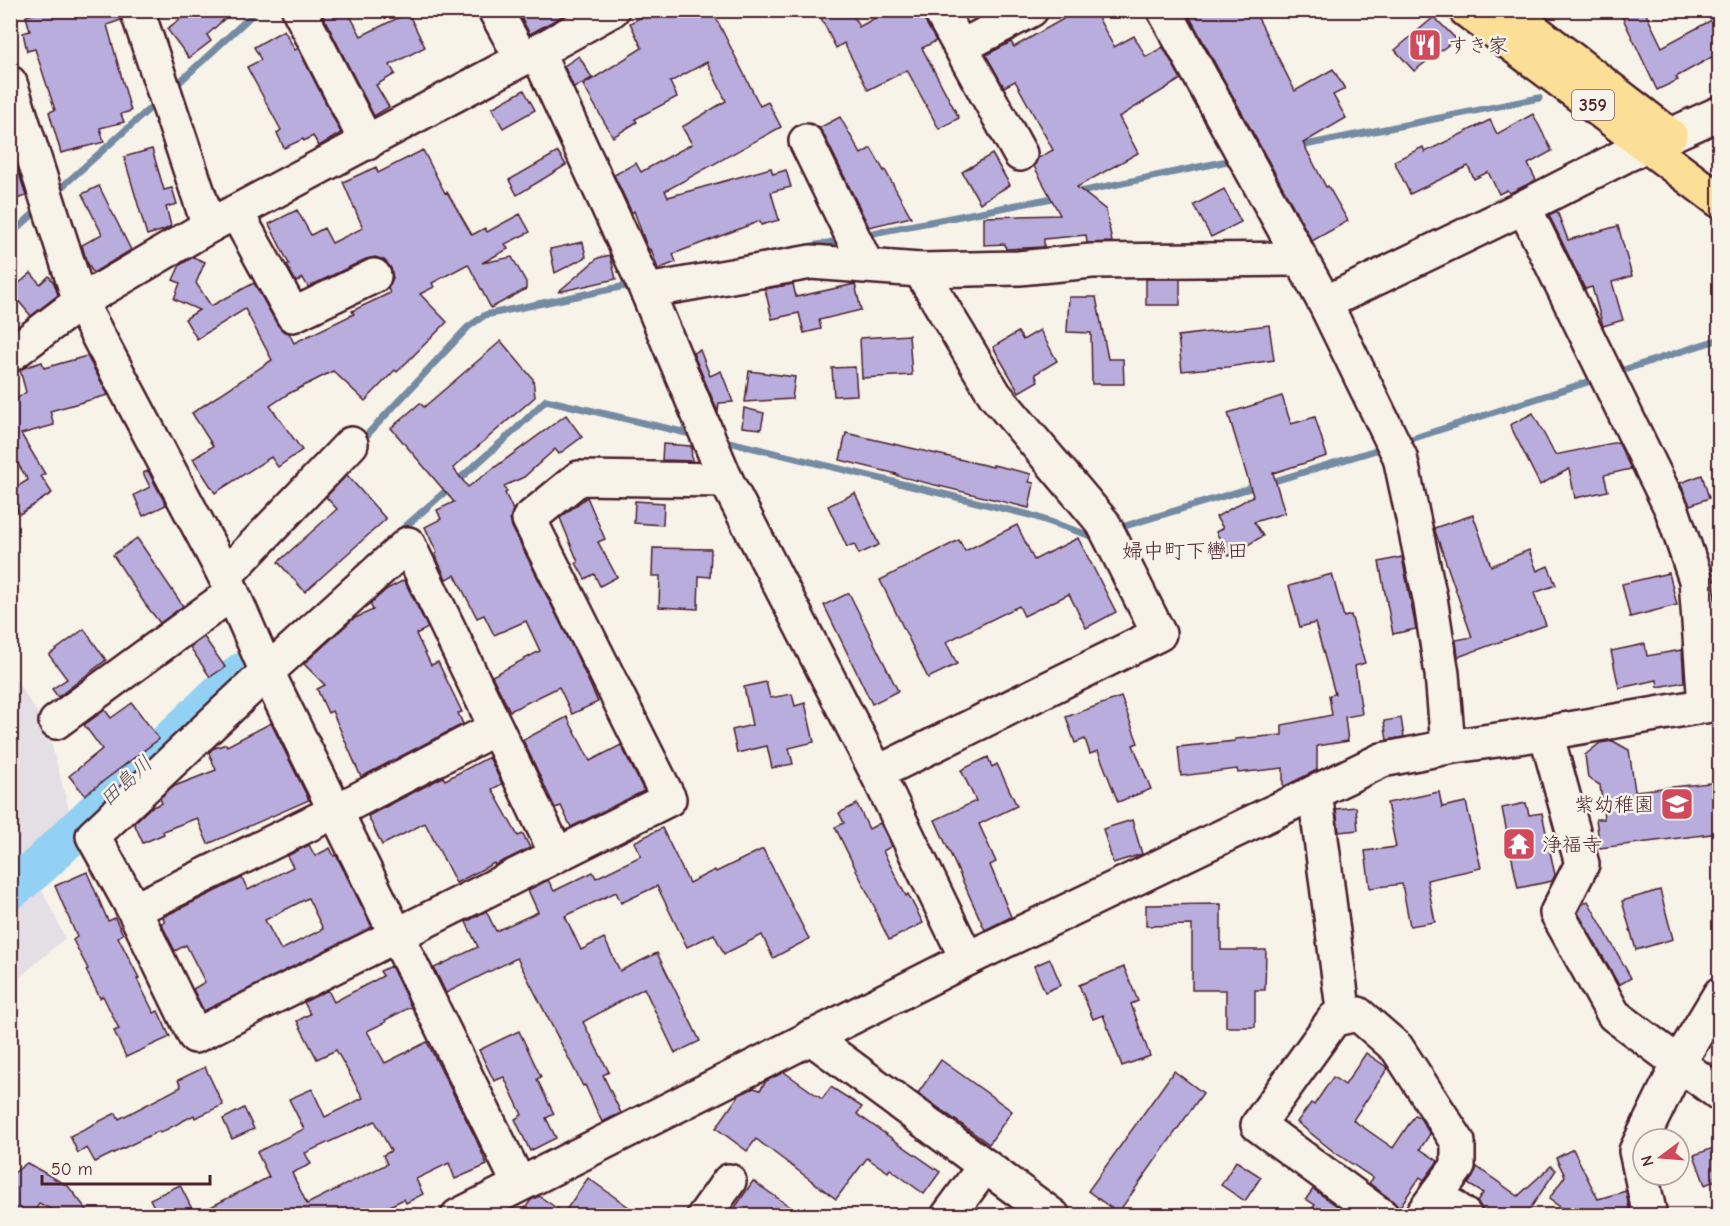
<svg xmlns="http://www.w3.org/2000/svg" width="1730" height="1226" font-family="'Comic Neue','Klee One',sans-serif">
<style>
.built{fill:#e4dee5}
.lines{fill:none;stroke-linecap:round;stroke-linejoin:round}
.stream{stroke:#758aa3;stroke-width:7}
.river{stroke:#92d1f3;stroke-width:40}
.building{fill:#b9adde;stroke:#4a1f2b;stroke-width:1.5;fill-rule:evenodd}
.minor-casing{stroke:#4a1f2b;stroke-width:38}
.highway-casing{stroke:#4a1f2b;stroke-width:38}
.minor{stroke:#f7f3e8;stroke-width:33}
.highway{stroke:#fbdf96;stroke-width:33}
.labels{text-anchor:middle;stroke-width:5;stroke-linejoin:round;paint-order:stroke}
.shield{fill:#f7f3e8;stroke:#7e5f64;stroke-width:1.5}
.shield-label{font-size:18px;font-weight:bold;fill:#4a1f2b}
.poi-label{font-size:20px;fill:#4a1f2b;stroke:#f7f3e8;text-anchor:start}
.neighbourhood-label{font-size:21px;fill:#4a1f2b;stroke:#f7f3e8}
.water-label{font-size:21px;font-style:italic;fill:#5c4c5d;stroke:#f7f3e8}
</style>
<rect width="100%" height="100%" fill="#f7f3e8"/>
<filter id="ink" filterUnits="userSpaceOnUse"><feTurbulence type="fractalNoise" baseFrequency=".0167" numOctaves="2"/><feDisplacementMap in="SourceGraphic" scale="12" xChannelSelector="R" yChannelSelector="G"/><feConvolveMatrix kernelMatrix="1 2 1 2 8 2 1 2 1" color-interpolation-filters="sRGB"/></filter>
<g filter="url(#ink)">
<path class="built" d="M10 672 47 727 70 814 28 860 65 938 11 985Z"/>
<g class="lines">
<g class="stream">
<path d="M172 89 252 15 255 10"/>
<path d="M1295 147 1539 98"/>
<path d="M55 193 157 102"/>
<path d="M1075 193 1237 159"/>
<path d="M10 235 41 207"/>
<path d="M863 235 1058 197"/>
<path d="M807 247 843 240"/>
<path d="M1614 373 1720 339"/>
<path d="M365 437 468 327 485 315 635 284"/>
<path d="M721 440 1030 515 1091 536 1099 533"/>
<path d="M1402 442 1597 379"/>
<path d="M1268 483 1386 447"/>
<path d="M1115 529 1257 486"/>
<path d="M398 533 514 431 546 400 695 435"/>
<path d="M241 673 254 662"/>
</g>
<path class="river" d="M10 890 39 866 241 673"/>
</g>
<g class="building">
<path d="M48 10H119L121 20 107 25 131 111 121 114 124 122 100 128 104 142 61 153 49 112 55 110 35 49 27 51 23 33 30 31 26 16Z"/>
<path d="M192 10H234L207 35 211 41 189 58 167 29Z"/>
<path d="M320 10H347L361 36 408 13 425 47 390 65 395 74 376 85 389 107 374 116Z"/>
<path d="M517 10H573L530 34Z"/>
<path d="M655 10H712L760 106 768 102 781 127 665 191 668 197 771 168 773 174 786 170 791 187 771 192 779 220 761 225 760 221 673 254 676 262 658 269 651 249 649 250 646 244 634 211 632 213 614 175 636 163 641 172 692 144 682 127 726 101 707 62 670 82 677 97 635 119 637 122 613 137 583 85 642 48 630 23Z"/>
<path d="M817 10H851L859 27 889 10H921L924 19 936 41 922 48 959 118 939 129 907 70 868 90 844 43 836 48Z"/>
<path d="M1079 10H1094L1114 47 1134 36 1146 57 1163 47 1181 79 1119 117 1138 153 1077 187 1106 210 1112 242 1087 243 1086 235 1044 239V247L1006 249 1005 244 984 245V217L1060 215 1034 166 1038 158 1053 150 1015 81 1004 87 986 55 1011 42 1014 47Z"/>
<path d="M1186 10H1254L1295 91 1333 69 1345 89 1333 95 1346 118 1303 143 1326 187 1328 186 1348 221 1312 241Z"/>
<path d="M1619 10H1644L1662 47 1719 16V53L1676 77 1678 80 1657 90Z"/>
<path d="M1434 17 1456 39 1414 71 1395 50Z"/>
<path d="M284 30 295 50 298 48 341 133 319 146 313 136 304 141 303 139 284 148 277 133 281 130 247 67 261 60 254 47Z"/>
<path d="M579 56 592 78 574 88 564 66Z"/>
<path d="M524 90 535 110 503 128 492 108Z"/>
<path d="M1533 114 1552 151 1528 164 1536 180 1510 193 1507 190 1499 194 1488 172 1474 179 1468 166 1410 194 1394 161 1423 147 1425 152 1490 120 1497 134Z"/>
<path d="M840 117 861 154 871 148 884 171 885 170 911 217 869 227 823 133 819 128Z"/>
<path d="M152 149 164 190 172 188 177 204 166 207 171 226 164 230 147 235 124 157Z"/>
<path d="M423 150 445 193 447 192 472 235 485 228 487 232 520 214 530 232 505 244 508 249 482 263 512 257 526 282V289L491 308 468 264 432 283 434 287 420 294 447 322 397 372 395 370 365 401 333 371 288 394 270 406 302 450 278 467 271 457 215 493 193 459 213 446 192 413 272 360 245 309 197 339 185 319 199 310 174 299 180 283 173 280 180 265 193 257 205 262 196 283 211 306 254 283 277 324 283 331 289 333 294 343 354 314 352 311 390 293 388 288 393 278 391 268 384 260 375 257 366 259 308 287 303 278 296 282 287 265 289 264 269 224 297 210 311 235 324 228 332 243 363 228 343 182 376 167 378 173Z"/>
<path d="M558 152 566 165 517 195 509 180Z"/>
<path d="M992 154 1010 185 980 203 962 172Z"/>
<path d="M18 170 26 196 16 199 10 179V172Z"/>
<path d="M99 186 131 250 93 273 86 260 82 245 102 234 82 194Z"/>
<path d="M1224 189 1241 222 1211 237 1194 205Z"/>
<path d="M1557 211 1568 240 1618 226 1632 276 1612 282 1623 320 1603 326 1592 287 1585 289 1549 215Z"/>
<path d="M583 242 586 257 555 273 550 249Z"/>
<path d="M610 255 616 279 558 292 598 258Z"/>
<path d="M31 273 40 284 49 276 54 283 58 295 31 316 10 291Z"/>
<rect x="1146" y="279" width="34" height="26"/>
<path d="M793 284 796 297 855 284 861 310 819 320 821 329 804 333 799 313 772 319 765 289Z"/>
<path d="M1069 297H1096L1108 359H1123L1124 384H1092L1091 333 1067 332Z"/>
<path d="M1269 325 1274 360 1221 368V367L1182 371 1178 336Z"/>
<path d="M1040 330 1057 361 1035 374 1038 381 1019 392 993 347 1018 332 1023 340Z"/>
<path d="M909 335 912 375 862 378 860 338Z"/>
<path d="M501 341 533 379 535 397 453 468 468 487 566 415 582 437 559 454 555 449 524 477 504 486 507 492 505 493 513 510 510 519 512 527 576 654 598 702 572 714 559 687 510 711 492 676 540 651 526 621 494 635 484 615 477 618 455 575 446 579 435 554 437 553 425 527 441 519 437 510 454 502 391 428 420 403 424 407Z"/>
<path d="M700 350 710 376 721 371 733 402 719 403 718 412 693 353Z"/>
<path d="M87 356 108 395 50 411 54 425 21 434 45 474 41 476 52 493 20 514 10 498V491L28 480 10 451V404L26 392 20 370 26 367 42 362 44 368Z"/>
<path d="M855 367 857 395 834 396 832 368Z"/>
<path d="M749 371 795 377 792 399 745 402Z"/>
<path d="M1282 396 1291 424 1315 417 1327 456 1273 473 1285 513 1254 522 1263 536 1229 556 1216 532 1223 528 1216 517 1253 496 1228 413Z"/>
<path d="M744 408 764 413 761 429 742 427Z"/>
<path d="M1533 413 1555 455 1618 442 1631 469 1604 475 1608 491 1575 498 1569 469 1540 485 1510 425Z"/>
<path d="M846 433 993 467V465L1031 474 1029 482 1034 483 1029 508 894 475 897 474 840 460Z"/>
<path d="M663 444 691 446 692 461 662 460Z"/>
<path d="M148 471 166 505 143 516 134 495 150 487 143 473Z"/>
<path d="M347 475 386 519 305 592 278 562 337 509 326 497Z"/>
<path d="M1702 475 1709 498 1690 505 1680 483Z"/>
<path d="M855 493 879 545 859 554 854 544 847 547 828 506Z"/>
<path d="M587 497 605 539 598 542 617 577 600 586 594 574 585 579 576 563 578 562 560 518Z"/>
<path d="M635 501 664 503 663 525 634 523Z"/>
<path d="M1473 515 1491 566 1529 550 1537 571 1548 566 1556 585 1534 593 1546 625 1458 657 1456 640 1472 637 1434 528Z"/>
<path d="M1017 525 1034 560 1078 538 1116 612 1086 628 1069 594 1024 616 1019 606 946 642 957 664 928 678 880 580 959 540 965 551Z"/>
<path d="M137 538 183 606 160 623 145 604 113 555Z"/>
<path d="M653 548 711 549 710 577 699 576 698 609 659 607 660 576H652Z"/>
<path d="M1402 557 1416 629 1393 634 1379 562Z"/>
<path d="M1669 573 1677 605 1630 617 1622 584Z"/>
<path d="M1332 574 1344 617 1351 615 1365 663 1355 666 1362 714 1345 717 1348 741 1317 746V770L1283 787V768L1238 773 1237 769 1181 776 1178 747 1235 741V739L1282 735V725L1332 715 1329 695 1335 694 1315 623 1300 627 1289 586Z"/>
<path d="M404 580 428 628 416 634 431 665 438 662 462 712 458 713 463 724 361 777 332 711 328 713 317 689 325 685 304 664 353 619 373 610 370 604 387 589Z"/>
<path d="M849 593 898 691 872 704 824 605Z"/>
<path d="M84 629 106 660 58 697 52 689 67 679 49 655Z"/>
<path d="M204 637 225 667 210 677 190 647Z"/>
<path d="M1645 644 1647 656 1682 650 1684 682 1658 687 1657 680 1619 688 1611 651Z"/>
<path d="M766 682 770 698 792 694 795 706 805 703 814 742 789 748 793 764 772 768 767 746 737 753 732 730 752 725 744 687Z"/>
<path d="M1121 697 1138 743 1133 745 1151 789 1118 802 1098 751 1090 754 1085 739 1075 743 1066 717Z"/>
<path d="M132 703 159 739 85 795 69 776 102 749 84 725 105 710 111 718Z"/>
<path d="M567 717 590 761 621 745 644 791 571 827 561 806 555 808 523 740Z"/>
<path d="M1401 718 1404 737 1387 740 1384 721Z"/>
<path d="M271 723 309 800 208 844 197 818 163 831 164 834 143 843 134 823 150 808 162 803 160 798 172 787 216 770 209 753 212 749 226 744 227 746Z"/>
<path d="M1613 741 1629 750 1635 791 1719 782V833L1600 848 1596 819H1604L1600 785 1588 778 1585 755 1600 743Z"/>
<path d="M489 757 502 784 492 789 518 836 523 834 530 848 495 865 494 863 456 883 425 823 382 845 368 816 443 777 445 780Z"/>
<path d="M988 757 992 767 997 764 1017 806 979 824 996 862 990 865 1011 917 985 930 935 820 976 801 961 770Z"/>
<path d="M1439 792 1442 807 1466 802 1481 868 1427 880 1435 922 1410 926 1402 884 1370 888 1365 851 1396 847 1387 803Z"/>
<path d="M1526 803 1529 815 1542 813 1555 875 1552 881 1518 888 1502 808Z"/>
<path d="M857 804 869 829 880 823 892 846 883 851 906 896 908 894 923 923 889 940 875 911 876 910 835 827 844 823 839 813Z"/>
<path d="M1356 807 1358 830 1339 832 1336 809Z"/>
<path d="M1132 820 1142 854 1113 863 1103 829Z"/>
<path d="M662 828 689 883 715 870 716 872 763 849 809 939 773 958 762 935 724 954 714 934 687 947 657 886 621 903 616 892 565 916 581 950 604 938 620 971 657 953 700 1041 675 1053 644 988 583 1022 609 1072 603 1075 621 1113 602 1122 585 1085 583 1086 517 958 446 993 434 968 478 947 466 922 486 911 496 931 538 912 528 890 548 880 554 891 593 872 596 878 641 856 634 842Z"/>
<path d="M309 845 315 856 330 848 334 856 336 855 372 927 204 1011 193 989 205 982 186 945 175 951 161 923 165 922 163 917 242 878 248 890 293 867 287 856ZM308 898 323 929 281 950 265 920Z"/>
<path d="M87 872 108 921 115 918 123 934 118 937 139 978 137 979 154 1013 158 1011 170 1037 126 1057 114 1031 119 1029 103 996 100 998 86 970 88 969 73 940 77 937 55 886Z"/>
<path d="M1660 890 1673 939 1636 950 1622 901Z"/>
<path d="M1588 901 1631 978 1619 985 1578 913 1582 905Z"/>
<path d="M1221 904V950H1266L1265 990H1255V1027H1226V990H1192V925L1146 926V905Z"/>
<path d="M1050 959 1061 985 1045 992 1034 966Z"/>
<path d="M391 966 411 1007 385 1020 386 1022 367 1031 385 1063 427 1042 476 1139 487 1165 455 1179 449 1163 416 1179 423 1194 406 1203 404 1199 371 1215H158L150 1199 180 1185 195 1215 269 1177 257 1152 304 1129 289 1099 312 1089 325 1117 363 1098 336 1050 317 1059 297 1021 310 1014 304 1002 328 990 334 1002 383 976 380 971ZM375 1121 391 1151 383 1155 387 1164 307 1204 292 1173 311 1164 305 1153Z"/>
<path d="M1124 967 1138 1001 1131 1004 1150 1056 1122 1066 1103 1015 1093 1019 1079 985Z"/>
<path d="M519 1031 541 1077 537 1079 554 1114 546 1118 556 1138 530 1151 515 1119 522 1115 504 1077 494 1081 479 1050Z"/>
<path d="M1366 1053 1388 1068 1353 1120 1393 1148 1415 1115 1420 1118 1430 1134 1420 1149 1438 1161 1424 1180 1420 1177 1399 1208 1393 1201 1369 1183 1373 1178 1334 1152 1297 1122 1311 1103 1314 1105 1333 1077 1345 1085Z"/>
<path d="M941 1060 1012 1111 989 1144 918 1093Z"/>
<path d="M205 1067 223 1105 195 1118 194 1115 160 1133 159 1131 95 1162 87 1148 78 1153 70 1136 116 1113 119 1119 181 1087 178 1080Z"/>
<path d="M1174 1071 1203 1093 1118 1213 1088 1191Z"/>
<path d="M784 1072 822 1099 831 1087 862 1107 857 1114 940 1172 924 1194 890 1169 888 1172 867 1158 836 1199 756 1139 747 1151 716 1128 739 1095 754 1088 760 1090 766 1081Z"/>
<path d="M244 1108 254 1129 232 1139 223 1119Z"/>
<path d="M1719 1146V1179L1705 1185 1694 1155Z"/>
<path d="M1573 1149 1598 1199 1626 1191 1629 1208 1627 1215H1560L1559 1210 1563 1209 1549 1199 1565 1176 1556 1158Z"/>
<path d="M1236 1161 1261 1177 1245 1201 1221 1185Z"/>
<path d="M27 1163 68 1186 91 1215H62L39 1203 33 1215H23L10 1210V1176Z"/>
<path d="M1551 1166 1556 1170 1526 1215H1491L1482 1209 1477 1202 1483 1193 1468 1184 1473 1177 1477 1167 1518 1196Z"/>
<path d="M588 1178 640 1215H520L531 1200 539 1196 564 1213Z"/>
<path d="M753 1181 802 1215H730Z"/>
<path d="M1313 1189 1350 1215H1307L1315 1205 1306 1199Z"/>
</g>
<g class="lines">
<defs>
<g id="minor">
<path d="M137 10 209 226"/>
<path d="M299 10 367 143"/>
<path d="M495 10 522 59"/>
<path d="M940 10 1020 154"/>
<path d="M1164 10 1325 303 1400 457 1430 598 1442 674 1448 747"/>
<path d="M961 47 1031 10"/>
<path d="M537 52 647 291 726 480 877 773 967 959"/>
<path d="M10 83 80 302 225 576 267 672 519 1184"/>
<path d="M806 141 867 266"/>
<path d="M1524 207 1672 510 1696 580 1705 706"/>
<path d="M236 212 293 315 374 276"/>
<path d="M647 291 811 262 920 270 1019 268 1092 261 1300 259"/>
<path d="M1325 303 1524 207 1624 156 1720 113"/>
<path d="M10 355 80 302 209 226 522 59 537 52 612 10"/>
<path d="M225 576 351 444"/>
<path d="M56 722 232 593"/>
<path d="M1546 733 1582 864 1557 913 1614 1015 1720 1094"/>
<path d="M877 773 1159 634 1103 523 995 395 920 270"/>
<path d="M1315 792 1344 1017"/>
<path d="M557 855 408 544 267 672 93 836 134 910 195 1036 669 799 529 519 579 478 726 480"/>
<path d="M134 910 336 811 496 728"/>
<path d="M810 1037 1053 1216"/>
<path d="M1437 1194 1465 1216"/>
<path d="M458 1216 967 959 1382 760 1448 747 1546 733 1720 703"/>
<path d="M704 1216 729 1181"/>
<path d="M948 1216 985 1166"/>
<path d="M1382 1216 1258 1125 1334 1019 1358 1014 1397 1048 1458 1142V1166L1421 1216"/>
<path d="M1646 1216 1649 1211 1636 1151 1681 1059 1720 994"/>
</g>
<g id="highway">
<path d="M1466 10 1720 201"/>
<path d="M1508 10 1670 135"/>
</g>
</defs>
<use href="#minor" class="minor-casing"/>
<use href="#highway" class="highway-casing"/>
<use href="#minor" class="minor"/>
<use href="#highway" class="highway"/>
</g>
</g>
<defs>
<symbol id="restaurant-square" viewBox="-11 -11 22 22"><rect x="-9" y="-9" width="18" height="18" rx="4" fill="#d1495b" stroke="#f7f3e8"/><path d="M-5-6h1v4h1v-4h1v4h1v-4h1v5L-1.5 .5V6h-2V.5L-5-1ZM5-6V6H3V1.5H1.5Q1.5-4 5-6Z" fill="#fff"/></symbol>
<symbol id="school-square" viewBox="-11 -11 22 22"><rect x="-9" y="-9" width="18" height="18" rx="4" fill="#d1495b" stroke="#f7f3e8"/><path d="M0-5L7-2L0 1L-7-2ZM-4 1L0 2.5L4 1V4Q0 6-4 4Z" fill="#fff"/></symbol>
<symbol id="temple-square" viewBox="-11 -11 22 22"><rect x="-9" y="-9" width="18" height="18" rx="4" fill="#d1495b" stroke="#f7f3e8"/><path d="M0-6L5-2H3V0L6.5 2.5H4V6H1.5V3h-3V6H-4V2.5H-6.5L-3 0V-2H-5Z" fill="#fff"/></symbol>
</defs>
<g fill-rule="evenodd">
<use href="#restaurant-square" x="1406" y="26" width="38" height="38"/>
<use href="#school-square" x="1658" y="785" width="38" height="38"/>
<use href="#temple-square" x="1500" y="825" width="38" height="38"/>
</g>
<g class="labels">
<rect class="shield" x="1572" y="90" width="42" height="30" rx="4.5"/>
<g class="shield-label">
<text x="1593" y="111">359</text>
</g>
<g class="poi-label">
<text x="1448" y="52">すき家</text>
<text x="1654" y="811" text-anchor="end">紫幼稚園</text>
<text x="1542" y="851">浄福寺</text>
</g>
<g class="neighbourhood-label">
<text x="1185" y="558">婦中町下轡田</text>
</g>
<g class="water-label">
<text transform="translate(126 781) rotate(-43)" y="7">田島川</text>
</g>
</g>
<rect width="1730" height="1226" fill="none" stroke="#f7f3e8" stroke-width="36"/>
<rect x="18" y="18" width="1694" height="1190" fill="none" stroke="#4a1f2b" stroke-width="2" filter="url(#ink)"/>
<g transform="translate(1661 1157) rotate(254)"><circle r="28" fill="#f7f3e8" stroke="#b29e9c" stroke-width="1.5"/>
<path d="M0-4.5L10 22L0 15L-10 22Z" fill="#d1495b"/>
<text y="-9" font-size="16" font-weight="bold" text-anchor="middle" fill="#4a1f2b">N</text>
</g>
<path d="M42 1175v9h168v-9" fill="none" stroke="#4a1f2b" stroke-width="3"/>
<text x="51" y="1175" font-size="18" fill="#4a1f2b" stroke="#f7f3e8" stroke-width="4.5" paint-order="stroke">50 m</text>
</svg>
